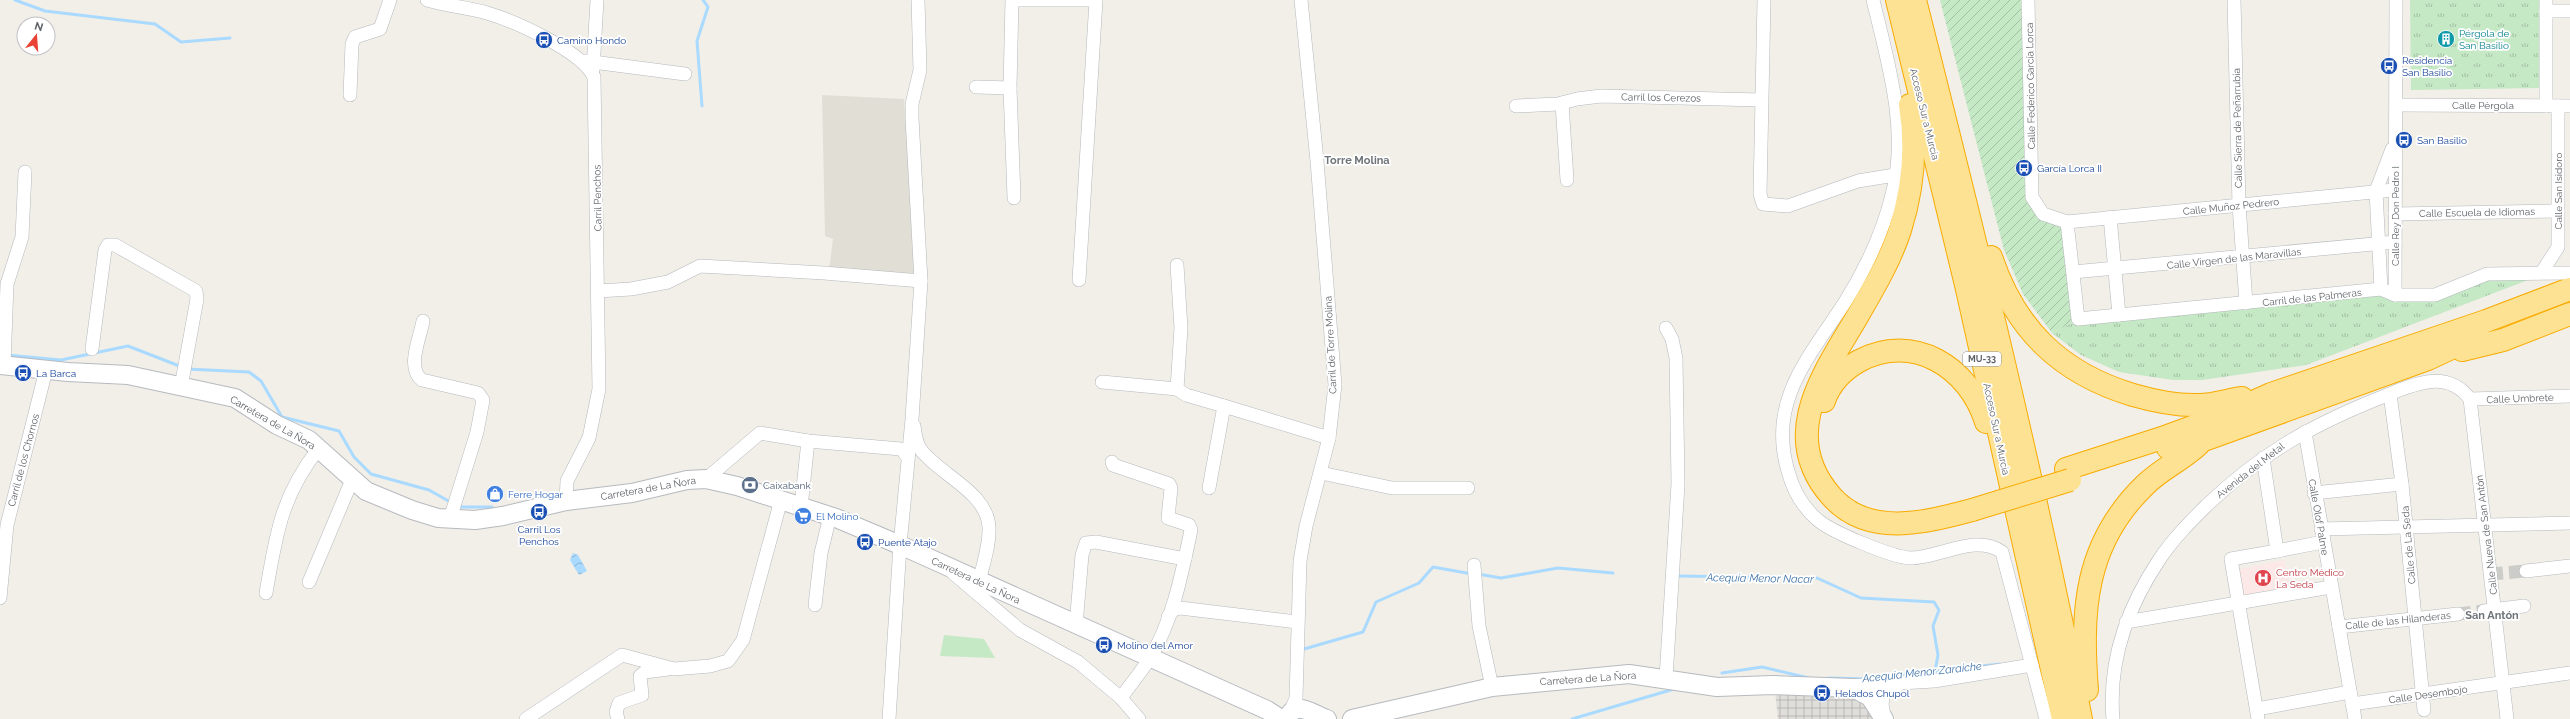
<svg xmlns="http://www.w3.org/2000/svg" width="2570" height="719" font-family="Raleway,sans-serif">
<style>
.industrial{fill:url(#industrial-grid)}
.education{fill:#e1ded6}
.medical{fill:#fce8e6}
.grass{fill:#c5e8c5}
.park{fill:url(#park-tufts)}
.garden{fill:url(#garden-furrows)}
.water{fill:url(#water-waves)}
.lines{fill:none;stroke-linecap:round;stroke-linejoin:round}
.stream{stroke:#aadaff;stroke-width:3}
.street-tunnel{stroke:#ccccc8;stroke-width:13;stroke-dasharray:13 6;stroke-linecap:butt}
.street-casing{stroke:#b5b8bc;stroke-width:14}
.secondary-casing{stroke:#b6babf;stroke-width:20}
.highway-casing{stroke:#f9ab00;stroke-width:24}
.street{stroke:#fff;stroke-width:13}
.secondary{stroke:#fff;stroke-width:18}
.highway{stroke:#fde293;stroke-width:22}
.highway-bridge-casing{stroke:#f9ab00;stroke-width:24;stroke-linecap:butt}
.highway-bridge{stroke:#fde293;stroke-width:22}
.labels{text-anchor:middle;stroke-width:3.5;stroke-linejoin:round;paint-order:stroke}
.shield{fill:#fff;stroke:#8f9295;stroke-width:1}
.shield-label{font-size:9px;font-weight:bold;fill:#5f6368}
.culture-label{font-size:10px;fill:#0d838f;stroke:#fff;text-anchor:start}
.transit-label{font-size:10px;fill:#164399;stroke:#fff;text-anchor:start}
.street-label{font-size:10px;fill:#5f6368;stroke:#fff}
.service-label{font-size:10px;fill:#4e5e75;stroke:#fff;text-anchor:start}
.shop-label{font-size:10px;fill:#366cbe;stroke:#fff;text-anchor:start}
.health-label{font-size:10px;fill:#be3a42;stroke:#fff;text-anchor:start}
.neighbourhood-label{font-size:11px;font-weight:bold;fill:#70757a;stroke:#fff}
.water-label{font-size:11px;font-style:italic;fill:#4174aa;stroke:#fff}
</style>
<defs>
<pattern id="industrial-grid" width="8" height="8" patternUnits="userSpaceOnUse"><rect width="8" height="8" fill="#e0deda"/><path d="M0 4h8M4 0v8" fill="none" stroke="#b9b8b5"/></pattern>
<pattern id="park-tufts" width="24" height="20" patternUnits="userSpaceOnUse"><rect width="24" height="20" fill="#c5e8c5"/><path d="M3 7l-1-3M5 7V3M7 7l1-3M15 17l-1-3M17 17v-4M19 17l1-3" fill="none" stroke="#a3c0a4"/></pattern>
<pattern id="garden-furrows" width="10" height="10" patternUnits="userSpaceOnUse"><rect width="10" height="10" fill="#c5e8c5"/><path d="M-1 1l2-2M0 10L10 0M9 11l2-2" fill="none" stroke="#a3c0a4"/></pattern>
<pattern id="water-waves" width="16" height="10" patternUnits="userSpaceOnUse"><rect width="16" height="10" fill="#aadaff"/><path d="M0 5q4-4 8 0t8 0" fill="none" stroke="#8eb4d2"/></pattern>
</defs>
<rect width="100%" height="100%" fill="#f1efe8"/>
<path class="industrial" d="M1775 691 1855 696 1863 699 1874 719H1778Z"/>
<path class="education" d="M822 95 904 99 916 270 909 276 829 270 833 239 825 236Z"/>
<path class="medical" d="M2284 560 2290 586 2242 596 2237 570Z"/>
<path class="grass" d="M944 635 984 639 995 658 940 656Z"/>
<g class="park">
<path d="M2410 0H2539L2541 88 2411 90Z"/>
<path d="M2487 274 2528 280 2306 365 2202 380H2173L2119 372 2081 355 2052 333 2078 319 2381 289 2435 295Z"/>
</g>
<path class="garden" d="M1940 0H2028L2032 197 2043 214 2067 222 2078 319 2052 333 2023 294 2004 250Z"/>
<path class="water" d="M573 553 578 555 587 571 579 575 570 560Z"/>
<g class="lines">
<g class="stream">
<path d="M15 0 45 11 155 24 181 42 230 38"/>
<path d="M702 106 697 41 708 7 703 0"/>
<path d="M7 355 61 360 128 346 182 367"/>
<path d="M187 369 249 372 261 381 282 417 339 431 354 457 371 474 429 490 452 503"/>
<path d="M458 507H492"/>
<path d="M1478 574 1501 578 1558 568 1613 573"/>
<path d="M1677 576 1817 578 1861 598 1934 602 1939 610 1933 626 1938 655 1935 671"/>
<path d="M1304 649 1363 632 1376 602 1419 583 1433 567 1472 574"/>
<path d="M1722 673 1762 667 1809 678"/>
<path d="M1829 678 1867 679"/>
<path d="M1872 678 2000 664"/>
<path d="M1572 719 1674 689"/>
</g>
<g class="street-tunnel">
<path d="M2490 574 2526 571"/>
<path d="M2458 614 2484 611"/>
</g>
<defs>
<g id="street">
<path d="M427 0C447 6 467 7 487 13 514 21 582 51 594 77L599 389 589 438 567 481 566 501"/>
<path d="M1020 0H1093"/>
<path d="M1764 0 1760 194 1763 204 1788 206 1858 181 1895 175"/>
<path d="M1873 0C1888 63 1909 130 1892 195 1883 231 1865 270 1845 302 1810 356 1767 401 1788 471 1793 490 1803 508 1819 521 1834 533 1892 557 1910 558 1940 558 1976 533 2002 552L2046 719"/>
<path d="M2028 0 2032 197 2043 214 2067 222 2394 190"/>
<path d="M2234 0 2239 205 2246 303"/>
<path d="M2546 0V106"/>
<path d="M2546 11H2570"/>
<path d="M585 61 685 74"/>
<path d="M593 70 597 0"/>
<path d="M976 87 1010 88 1012 0"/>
<path d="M1010 88 1014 198"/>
<path d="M350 95 352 44 355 37 380 29 390 0"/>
<path d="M1562 103 1567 180"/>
<path d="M2397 105 2570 106"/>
<path d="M1516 106 1558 104 1577 99 1601 96 1760 100"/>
<path d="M2395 214 2558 211"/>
<path d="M2110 217 2119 315"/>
<path d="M2067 222 2078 319 2381 289 2395 295H2435L2487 274 2570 273"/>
<path d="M2073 272 2395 242"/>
<path d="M2542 272 2558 247V106"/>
<path d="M1079 280 1096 0"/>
<path d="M2381 289 2376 191 2392 149"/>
<path d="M598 291 631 289 668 282 700 266 824 273 921 281"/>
<path d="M2395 295 2396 0"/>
<path d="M423 321C420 338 406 368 422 380L478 393 483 400 477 432 450 519"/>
<path d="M1666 328 1672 339 1676 358 1678 484 1666 678"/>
<path d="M92 349 105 250 108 245H115L196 291 197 299 181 387"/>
<path d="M4 365 7 284 22 237 25 172"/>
<path d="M1102 382 1177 389 1181 328 1177 265"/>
<path d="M1177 389 1186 395 1224 406 1209 488"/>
<path d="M2390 394 2402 484 2424 710"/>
<path d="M2470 399 2507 719"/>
<path d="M2470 399 2570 396"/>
<path d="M1224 406 1329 438"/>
<path d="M914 426C915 434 916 443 921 450 940 475 987 492 989 527 990 545 983 564 979 582"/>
<path d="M2305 432 2355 719"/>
<path d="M1112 462 1113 465 1169 484 1171 488 1168 518 1189 525 1191 530C1182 573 1173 620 1150 658 1141 672 1130 685 1121 698"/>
<path d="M1321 473 1392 488H1468"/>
<path d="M706 479 760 433 808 441 901 449 907 456"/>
<path d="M2314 493 2402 484"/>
<path d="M801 507 808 441"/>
<path d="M2321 529 2570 523"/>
<path d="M2277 551 2323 542"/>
<path d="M1474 565 1479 626 1492 687"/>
<path d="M2526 571 2570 566"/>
<path d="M953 573 1020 630 1078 662 1121 698 1139 719"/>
<path d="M309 582 352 480"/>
<path d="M266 593C276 535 281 496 319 448"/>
<path d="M0 598 7 525 46 370"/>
<path d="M815 605 821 553 830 516"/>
<path d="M2484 611 2524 606"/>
<path d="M1168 617 1174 609 1180 608 1297 622"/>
<path d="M2126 622 2331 587"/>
<path d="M1076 625 1082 555 1086 543 1096 542 1185 559"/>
<path d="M2339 627 2458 614"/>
<path d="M1849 686 1934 681 2032 665"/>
<path d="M2352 704 2570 673"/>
<path d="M2257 709 2350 692"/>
<path d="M1290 713 1296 698 1300 561 1306 526 1329 438 1335 385 1317 161 1301 0"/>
<path d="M1884 716 1882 704 1884 693 1898 685"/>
<path d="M526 719 622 655 674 669 710 666 728 661 743 640 781 500"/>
<path d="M618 719 616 712 619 703 642 695 640 676 645 672 668 669"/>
<path d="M889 719 900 545 912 419 921 281 912 118V104L920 70 918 0"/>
<path d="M2113 719C2108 661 2127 608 2159 560 2172 540 2190 522 2207 505 2261 454 2308 427 2377 399 2408 387 2445 366 2470 399"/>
<path d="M2258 719 2231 559 2277 551 2263 458"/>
</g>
<g id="secondary">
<path d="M0 365 68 372 128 375 235 398 277 425 309 440 366 491 412 510 438 518 475 520 503 516 566 501 632 493 687 480 706 479 737 486 836 518 900 545 1267 710 1281 719"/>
<path d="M1287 719C1296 698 1313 715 1327 719"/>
<path d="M1352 719 1492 687 1629 674 1717 687 1773 685 1853 688 1870 697 1884 719"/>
</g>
<g id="highway">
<path d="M1897 0 1966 285 2063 719"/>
<path d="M1915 0C1975 238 2034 478 2081 719"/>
<path d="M1910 105C1917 148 1913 189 1900 230 1890 261 1873 289 1857 317 1824 373 1777 436 1832 497 1869 538 1927 522 1972 510"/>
<path d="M1991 257C2015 329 2060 373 2133 395 2154 401 2177 406 2199 405 2214 405 2227 400 2242 398"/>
<path d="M2462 350 2503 340 2570 314"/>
<path d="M1824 401C1830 383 1843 370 1859 361 1913 332 1969 367 1986 422"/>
<path d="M2168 448 2204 440 2428 359 2477 336"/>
<path d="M2066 469 2162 438 2219 417 2271 394 2486 321 2570 289"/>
<path d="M2087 690C2081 611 2084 544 2145 485 2161 469 2182 460 2198 445"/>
</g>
</defs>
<use href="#street" class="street-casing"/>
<use href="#secondary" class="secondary-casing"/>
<use href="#highway" class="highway-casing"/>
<use href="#street" class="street"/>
<use href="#secondary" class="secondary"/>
<use href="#highway" class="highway"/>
<defs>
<path id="highway-bridge" d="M1972 510 2070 480"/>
</defs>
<use href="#highway-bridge" class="highway-bridge-casing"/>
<use href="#highway-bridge" class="highway-bridge"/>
</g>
<defs>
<symbol id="building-disc" viewBox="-11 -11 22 22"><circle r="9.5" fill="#0f9aa8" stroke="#fff"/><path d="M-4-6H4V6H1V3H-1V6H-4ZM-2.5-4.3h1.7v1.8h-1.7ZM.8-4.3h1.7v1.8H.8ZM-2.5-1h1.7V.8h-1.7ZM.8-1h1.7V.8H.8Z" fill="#fff"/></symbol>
<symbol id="bus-disc" viewBox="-11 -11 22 22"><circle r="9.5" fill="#1a4fb4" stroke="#fff"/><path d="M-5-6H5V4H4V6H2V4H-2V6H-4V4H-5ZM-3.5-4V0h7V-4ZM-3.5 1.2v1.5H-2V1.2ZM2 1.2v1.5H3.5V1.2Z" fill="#fff"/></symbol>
<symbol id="bank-disc" viewBox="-11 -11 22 22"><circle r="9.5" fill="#5c6f8a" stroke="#fff"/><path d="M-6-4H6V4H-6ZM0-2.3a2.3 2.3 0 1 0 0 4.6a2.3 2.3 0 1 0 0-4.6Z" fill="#fff"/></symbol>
<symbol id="shop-disc" viewBox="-11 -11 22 22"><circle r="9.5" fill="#3f7fe0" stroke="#fff"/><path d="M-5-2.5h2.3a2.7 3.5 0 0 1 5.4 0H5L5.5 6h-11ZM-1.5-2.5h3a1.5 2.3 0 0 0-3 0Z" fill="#fff"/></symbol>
<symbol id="supermarket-disc" viewBox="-11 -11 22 22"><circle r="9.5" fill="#3f7fe0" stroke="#fff"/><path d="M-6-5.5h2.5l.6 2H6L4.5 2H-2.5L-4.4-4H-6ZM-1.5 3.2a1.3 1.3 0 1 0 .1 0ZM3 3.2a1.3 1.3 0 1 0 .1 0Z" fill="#fff"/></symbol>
<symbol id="hospital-disc" viewBox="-11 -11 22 22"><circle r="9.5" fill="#e0444e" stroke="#fff"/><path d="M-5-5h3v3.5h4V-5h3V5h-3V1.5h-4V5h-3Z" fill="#fff"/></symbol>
</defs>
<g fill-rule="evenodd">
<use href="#building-disc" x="2436" y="29" width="20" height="20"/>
<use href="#bus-disc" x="534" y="30" width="20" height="20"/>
<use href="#bus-disc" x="2379" y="56" width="20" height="20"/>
<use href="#bus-disc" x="2394" y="130" width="20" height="20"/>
<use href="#bus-disc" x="2014" y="158" width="20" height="20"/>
<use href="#bus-disc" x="13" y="363" width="20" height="20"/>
<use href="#bank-disc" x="740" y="475" width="20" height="20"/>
<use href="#shop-disc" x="485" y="484" width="20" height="20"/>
<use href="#bus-disc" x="529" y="502" width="20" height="20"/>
<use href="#supermarket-disc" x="793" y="506" width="20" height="20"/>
<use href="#bus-disc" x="855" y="532" width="20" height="20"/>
<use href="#hospital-disc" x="2253" y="568" width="20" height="20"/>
<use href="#bus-disc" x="1094" y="635" width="20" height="20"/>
<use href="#bus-disc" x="1812" y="683" width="20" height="20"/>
</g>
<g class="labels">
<rect class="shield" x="1963" y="352" width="38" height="14" rx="3"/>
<g class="shield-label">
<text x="1982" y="362">MU-33</text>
</g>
<g class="culture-label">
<text x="2459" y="37">Pérgola de<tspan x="2459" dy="12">San Basilio</tspan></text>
</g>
<g class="transit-label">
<text x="557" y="44">Camino Hondo</text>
<text x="2402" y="64">Residencia<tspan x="2402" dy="12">San Basilio</tspan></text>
<text x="2417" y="144">San Basilio</text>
<text x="2037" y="172">García Lorca II</text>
<text x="36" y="377">La Barca</text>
<text x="539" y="533" text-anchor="middle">Carril Los<tspan x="539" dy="12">Penchos</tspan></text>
<text x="878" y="546">Puente Atajo</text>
<text x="1117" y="649">Molino del Amor</text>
<text x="1835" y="697">Helados Chupol</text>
</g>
<g class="street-label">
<text transform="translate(2030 86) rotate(-91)" y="4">Calle Federico García Lorca</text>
<text transform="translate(1661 97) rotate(1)" y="4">Carril los Cerezos</text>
<text x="2483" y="109">Calle Pérgola</text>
<text transform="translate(1925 114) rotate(76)" y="4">Acceso Sur a Murcia</text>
<text transform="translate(2237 128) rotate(-91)" y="4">Calle Sierra de Peñarrubia</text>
<text transform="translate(2558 191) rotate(-90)" y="4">Calle San Isidoro</text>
<text transform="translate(597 198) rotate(-91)" y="4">Carril Penchos</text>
<text transform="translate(2231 206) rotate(-6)" y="4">Calle Muñoz Pedrero</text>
<text transform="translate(2477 212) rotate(-1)" y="4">Calle Escuela de Idiomas</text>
<text transform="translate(2395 216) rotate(-90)" y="4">Calle Rey Don Pedro I</text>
<text transform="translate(2234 258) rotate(-6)" y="4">Calle Virgen de las Maravillas</text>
<text transform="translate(2312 297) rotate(-6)" y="4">Carril de las Palmeras</text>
<text transform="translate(1330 345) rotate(-93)" y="4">Carril de Torre Molina</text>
<text transform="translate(2520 398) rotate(-2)" y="4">Calle Umbrete</text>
<text transform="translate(273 422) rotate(30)" y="4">Carretera de La Ñora</text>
<text transform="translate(1997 429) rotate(78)" y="4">Acceso Sur a Murcia</text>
<text transform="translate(23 460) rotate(-75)" y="4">Carril de los Chornos</text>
<text transform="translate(2250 470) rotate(-38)" y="4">Avenida del Metal</text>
<text transform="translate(648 488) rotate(-10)" y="4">Carretera de La Ñora</text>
<text transform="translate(2319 517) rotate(80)" y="4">Calle Olof Palme</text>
<text transform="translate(2486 535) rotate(-97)" y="4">Calle Nueva de San Antón</text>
<text transform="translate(2408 545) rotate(-95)" y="4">Calle de La Seda</text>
<text transform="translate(976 580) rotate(25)" y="4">Carretera de La Ñora</text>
<text transform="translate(2398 620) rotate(-6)" y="4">Calle de las Hilanderas</text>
<text transform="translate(1588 678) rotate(-4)" y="4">Carretera de La Ñora</text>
<text transform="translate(2428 694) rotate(-8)" y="4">Calle Desembojo</text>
</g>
<g class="service-label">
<text x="763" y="489">Caixabank</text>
</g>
<g class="shop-label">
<text x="508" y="498">Ferre Hogar</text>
<text x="816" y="520">El Molino</text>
</g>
<g class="health-label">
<text x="2276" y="576">Centro Médico<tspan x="2276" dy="12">La Seda</tspan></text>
</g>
<g class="neighbourhood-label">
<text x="1357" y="164">Torre Molina</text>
<text x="2492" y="619">San Antón</text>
</g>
<g class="water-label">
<text transform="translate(1760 578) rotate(1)" y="4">Acequia Menor Nacar</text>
<text transform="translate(1922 672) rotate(-6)" y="4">Acequia Menor Zaraiche</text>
</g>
</g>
<g transform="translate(36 36) rotate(17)"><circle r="19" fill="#ffffff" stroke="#bfc1c3"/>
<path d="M0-3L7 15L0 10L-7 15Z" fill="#ea4335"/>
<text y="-6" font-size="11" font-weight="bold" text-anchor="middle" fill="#5f6368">N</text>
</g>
</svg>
